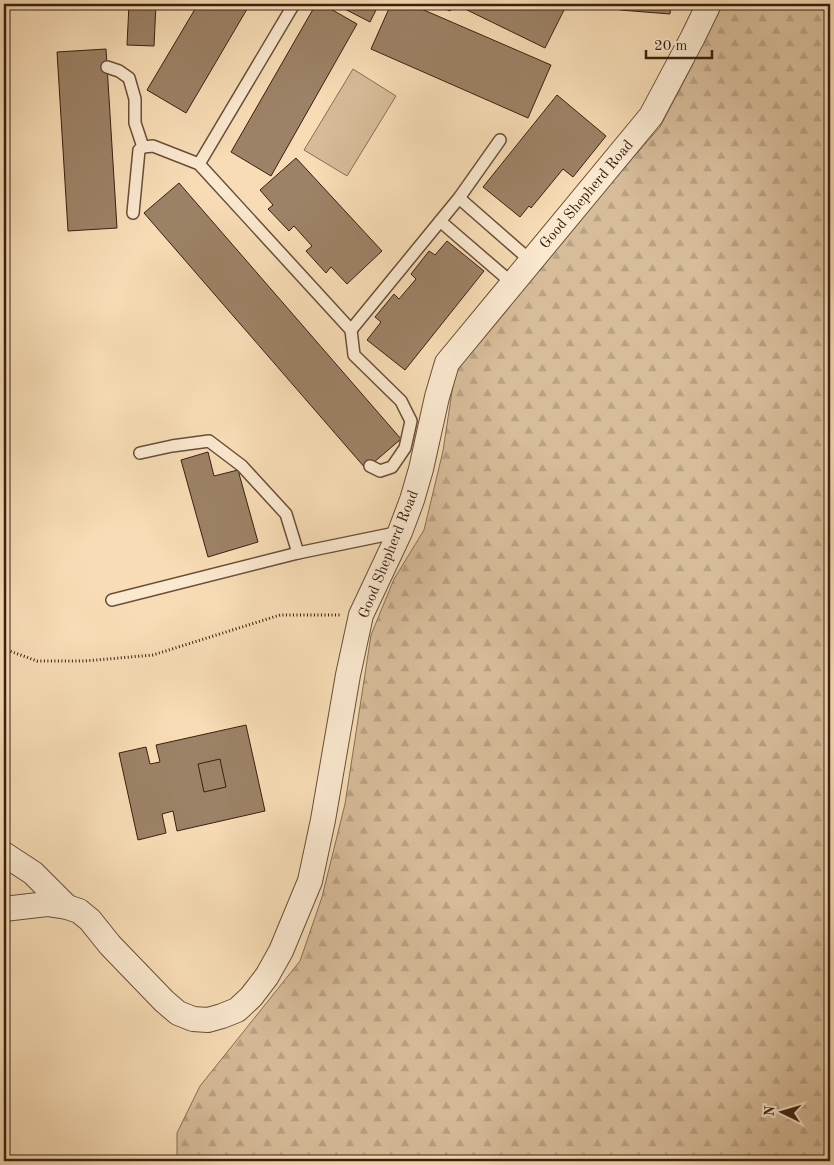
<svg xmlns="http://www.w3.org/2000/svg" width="834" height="1165" font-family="'Old Standard TT',serif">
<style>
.forest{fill:url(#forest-firs);stroke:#886e54}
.garden{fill:#d7bc99;stroke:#886e54}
.building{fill:#9c8266;stroke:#392010}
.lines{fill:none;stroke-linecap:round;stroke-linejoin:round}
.lane-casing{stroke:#684f39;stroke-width:14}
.street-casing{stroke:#684f39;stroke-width:26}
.path{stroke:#392010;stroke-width:3;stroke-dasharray:1 2.5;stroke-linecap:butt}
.lane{stroke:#fae8cf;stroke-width:11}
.street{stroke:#fae8cf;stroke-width:24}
.labels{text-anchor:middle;stroke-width:4;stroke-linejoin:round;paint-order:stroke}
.street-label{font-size:15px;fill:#392010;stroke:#fae8cf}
</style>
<defs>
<pattern id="forest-firs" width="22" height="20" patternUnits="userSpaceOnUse" patternTransform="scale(1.25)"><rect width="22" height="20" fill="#d7bc99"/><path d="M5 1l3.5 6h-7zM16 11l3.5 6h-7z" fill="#b9a183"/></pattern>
</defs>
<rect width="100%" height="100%" fill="#f7dcb5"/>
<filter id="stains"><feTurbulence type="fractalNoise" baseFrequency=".004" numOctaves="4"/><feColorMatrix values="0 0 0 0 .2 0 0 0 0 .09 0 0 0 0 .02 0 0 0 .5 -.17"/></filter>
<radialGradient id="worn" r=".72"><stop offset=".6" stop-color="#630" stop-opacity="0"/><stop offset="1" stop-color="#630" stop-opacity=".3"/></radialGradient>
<path class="forest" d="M716 4H826L830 11V1161H177V1133L200 1086 300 961 322 897 345 804 371 635 394 579 424 530 443 451 454 378 462 353 660 127 692 66Z"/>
<path class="garden" d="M353 69 396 96 347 176 304 150Z"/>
<g class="building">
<path d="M129 4H167H156L154 46 127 45Z"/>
<path d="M198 4H250L186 113 147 90Z"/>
<path d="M316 4H322L357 24 271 176 231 152Z"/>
<path d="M335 4H379L370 22Z"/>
<path d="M391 4H410L551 65 528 118 371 49Z"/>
<path d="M434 4H454L450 11Z"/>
<path d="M466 4H567L545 48 463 8Z"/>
<path d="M620 4H671L670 14 620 10Z"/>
<path d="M106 49 117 228 68 231 57 52Z"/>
<path d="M557 95 606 136 573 177 563 169 531 208 529 206 520 217 483 187Z"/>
<path d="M296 158 382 251 347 284 331 267 326 273 306 251 312 246 294 226 289 231 268 209 273 205 260 190Z"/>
<path d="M179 183 401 439 366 469 144 213Z"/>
<path d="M447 241 484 271 405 370 367 340 381 322 375 317 394 294 399 299 416 279 411 274 429 251 435 255Z"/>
<path d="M208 452 214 476 238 470 258 542 208 557 181 460Z"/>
<path d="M246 725 265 811 177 831 173 811 162 814 166 833 138 840 119 753 146 747 150 764 160 762 156 745Z"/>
<path d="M220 759 226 787 204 792 198 764Z"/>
</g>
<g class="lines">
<defs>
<g id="lane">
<path d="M107 67 119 71 129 78 135 99V123L143 147"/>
<path d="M199 164 294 4"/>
<path d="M459 198 531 261"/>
<path d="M133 213 139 150 143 147 153 146 199 164 351 330 354 355 401 401 411 421 405 448 392 467 380 471 370 466"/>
<path d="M440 221 512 283"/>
<path d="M351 330 459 198 500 140"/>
<path d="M140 453 172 446 209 441 242 466 286 514 298 553"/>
<path d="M112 600 298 553 400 532"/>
</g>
<g id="street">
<path d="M4 854 33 873 67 907"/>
<path d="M4 909 47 904 67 907 79 911 90 920 110 945 164 1001 178 1013 193 1019 208 1020 222 1016 237 1010 251 997 267 976 281 951 310 881 323 820 348 675 361 615 400 532 412 500 421 469 437 397 447 363 651 116 693 37 709 4"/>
</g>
</defs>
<use href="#lane" class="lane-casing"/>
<use href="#street" class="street-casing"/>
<path class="path" d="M4 649 37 661H85L153 655 280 615H340"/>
<use href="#lane" class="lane"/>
<use href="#street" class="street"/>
</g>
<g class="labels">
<g class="street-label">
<text transform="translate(586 194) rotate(-50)" y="5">Good Shepherd Road</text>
<text transform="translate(388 554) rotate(-68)" y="5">Good Shepherd Road</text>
</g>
</g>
<rect width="834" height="1165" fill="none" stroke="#f7dcb5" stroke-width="20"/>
<rect x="5" y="5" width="824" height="1155" fill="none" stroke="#392010" stroke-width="2.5"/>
<rect x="10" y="10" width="814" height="1145" fill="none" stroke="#392010"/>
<g transform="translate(782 1112) rotate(275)" stroke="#fae8cf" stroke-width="4" paint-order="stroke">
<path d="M0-4L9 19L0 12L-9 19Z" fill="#392010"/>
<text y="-8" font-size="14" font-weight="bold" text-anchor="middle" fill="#392010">N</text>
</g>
<path d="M646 50v8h66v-8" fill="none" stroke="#392010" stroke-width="2.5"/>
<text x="654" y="50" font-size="15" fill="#392010" stroke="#fae8cf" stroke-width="4" paint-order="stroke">20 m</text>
<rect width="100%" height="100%" filter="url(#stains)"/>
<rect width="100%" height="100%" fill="url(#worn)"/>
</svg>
